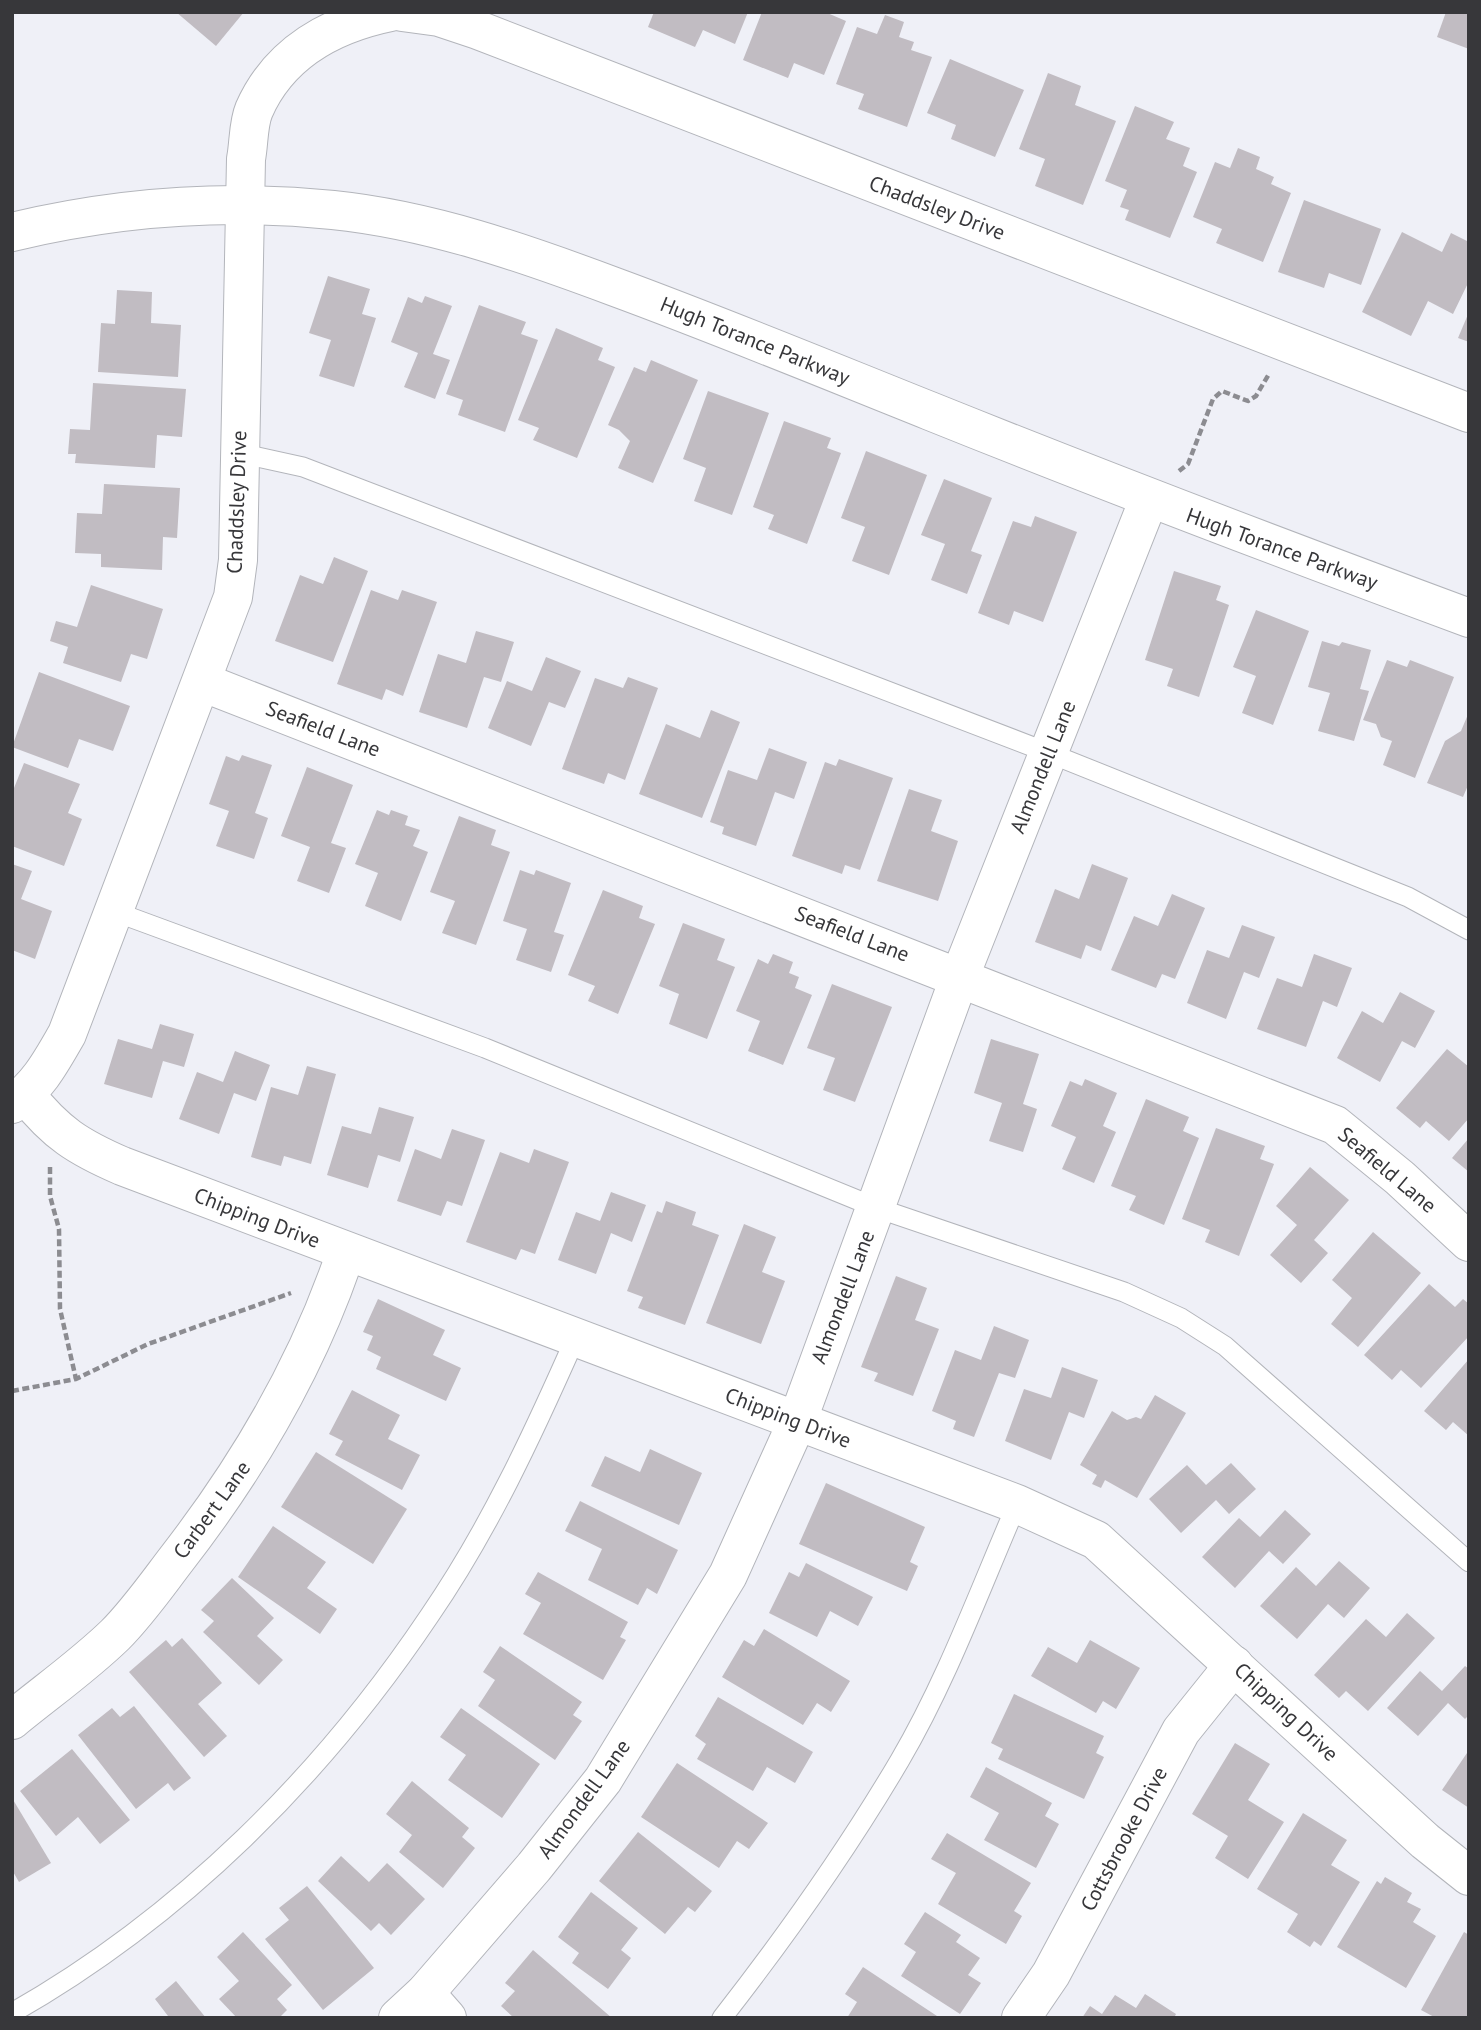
<svg xmlns="http://www.w3.org/2000/svg" width="1481" height="2030" font-family="'PT Sans',sans-serif">
<style>
.building{fill:#c1bcc2}
.lines{fill:none;stroke-linecap:round;stroke-linejoin:round}
.service-casing{stroke:#b3b5bb;stroke-width:21}
.minor-casing{stroke:#b3b5bb;stroke-width:40}
.tertiary-casing{stroke:#b3b5bb;stroke-width:40}
.path{stroke:#8c8c91;stroke-width:4.5;stroke-dasharray:7 3.5;stroke-linecap:butt}
.service{stroke:#fff;stroke-width:19}
.minor{stroke:#fff;stroke-width:38}
.tertiary{stroke:#fff;stroke-width:38}
.labels{text-anchor:middle;stroke-width:7;stroke-linejoin:round;paint-order:stroke}
.street-label{font-size:21px;fill:#37373a;stroke:#fff}
</style>
<rect width="100%" height="100%" fill="#eff0f7"/>
<g class="building">
<path d="M176 12H244L216 46Z"/>
<path d="M654 12H748L735 44 703 30 695 47 648 27Z"/>
<path d="M762 12H825L846 21 824 75 794 63 788 78 743 60Z"/>
<path d="M1446 12H1469V49L1437 37Z"/>
<path d="M885 15 904 22 899 37 914 42 911 50 932 57 907 127 858 109 864 94 836 84 857 27 877 34Z"/>
<path d="M950 59 1024 90 995 157 951 139 956 125 927 113Z"/>
<path d="M1048 73 1081 86 1075 105 1116 121 1083 205 1035 186 1045 159 1019 149Z"/>
<path d="M1135 106 1174 122 1166 139 1190 148 1183 166 1197 172 1170 238 1125 220 1129 210 1120 207 1127 190 1105 181Z"/>
<path d="M1238 148 1260 157 1256 169 1274 177 1271 184 1291 193 1263 262 1216 243 1222 229 1193 217 1215 162 1230 168Z"/>
<path d="M1304 200 1381 229 1361 285 1329 273 1324 288 1278 272Z"/>
<path d="M1402 232 1442 252 1451 233 1469 242V281L1453 314 1428 301 1411 336 1362 312Z"/>
<path d="M328 276 370 289 362 314 376 318 354 387 319 376 331 340 309 333Z"/>
<path d="M117 290 152 292 151 323 181 325 178 377 98 372 101 323 115 324Z"/>
<path d="M425 296 452 306 433 354 450 360 435 399 404 387 418 353 391 342 408 297 422 303Z"/>
<path d="M479 305 526 322 521 334 538 340 505 432 458 415 463 400 446 394Z"/>
<path d="M1469 312V342L1458 338Z"/>
<path d="M556 328 603 348 598 360 615 367 577 458 533 440 539 428 518 420Z"/>
<path d="M651 360 698 380 653 483 618 468 630 441 619 430 608 425 634 367 646 372Z"/>
<path d="M93 383 186 389 182 437 157 435 155 468 75 463 76 454H68L70 429 90 430Z"/>
<path d="M708 391 769 413 732 515 694 501 706 468 683 459Z"/>
<path d="M784 421 831 438 827 448 841 453 807 544 768 529 774 515 753 507Z"/>
<path d="M866 451 927 475 889 575 852 561 865 527 841 518Z"/>
<path d="M944 479 992 498 971 551 982 555 967 594 931 580 945 544 921 535Z"/>
<path d="M104 484 180 488 177 538 163 537 162 570 101 567V554L75 553 77 513 102 514Z"/>
<path d="M1035 516 1077 532 1043 622 1014 611 1009 625 978 613 1013 521 1031 527Z"/>
<path d="M334 557 368 571 333 662 275 641 300 575 323 584Z"/>
<path d="M1174 571 1221 586 1216 600 1229 605 1199 697 1167 686 1173 669 1145 660Z"/>
<path d="M91 585 163 609 147 659 131 654 121 682 63 663 68 647 50 641 56 621 77 627Z"/>
<path d="M371 590 398 600 402 590 437 602 403 696 386 689 382 700 337 684Z"/>
<path d="M1256 610 1309 631 1273 725 1242 713 1256 676 1233 667Z"/>
<path d="M476 631 514 642 501 682 484 677 467 728 419 712 438 654 466 663Z"/>
<path d="M1322 641 1339 646 1342 642 1371 650 1360 689 1369 691 1354 741 1318 731 1330 693 1308 687Z"/>
<path d="M546 657 581 671 565 708 549 702 531 746 488 728 507 681 532 691Z"/>
<path d="M1387 660 1407 667 1410 660 1454 677 1415 778 1383 765 1392 741 1381 737 1376 724 1363 720Z"/>
<path d="M39 672 130 706 113 751 79 739 68 768 12 747Z"/>
<path d="M628 677 658 688 625 780 608 773 604 784 562 769 595 678 623 688Z"/>
<path d="M711 710 740 722 702 818 639 794 666 724 700 738Z"/>
<path d="M1469 712V783L1463 797 1427 783 1445 741 1461 731Z"/>
<path d="M769 748 807 762 794 799 775 792 756 846 722 834 724 827 710 822 728 770 757 780Z"/>
<path d="M242 755 272 765 255 813 268 818 254 859 216 846 229 811 209 804 226 756 239 761Z"/>
<path d="M839 759 893 778 860 870 845 865 842 874 792 856 825 762 836 766Z"/>
<path d="M24 763 80 784 68 813 82 819 64 866 12 846V793Z"/>
<path d="M307 767 353 785 331 843 346 848 329 893 297 881 310 847 281 836Z"/>
<path d="M909 789 942 800 931 831 958 841 938 901 877 881Z"/>
<path d="M377 810 389 815 391 810 408 816 405 825 420 830 413 846 428 852 401 921 365 906 378 873 355 864Z"/>
<path d="M459 816 496 830 491 845 510 852 476 945 442 933 455 901 430 892Z"/>
<path d="M12 864 32 871 21 899 52 911 35 959 12 950Z"/>
<path d="M1092 864 1128 878 1101 951 1086 945 1081 959 1035 942 1055 889 1079 899Z"/>
<path d="M520 870 534 875 536 870 571 883 554 932 564 935 551 972 516 960 527 929 503 921Z"/>
<path d="M603 890 643 906 639 918 655 924 618 1014 588 1001 595 986 568 975Z"/>
<path d="M1172 894 1205 908 1175 979 1162 974 1156 988 1111 970 1134 916 1158 926Z"/>
<path d="M683 923 725 939 717 960 735 967 707 1039 669 1024 679 994 659 986Z"/>
<path d="M1242 925 1275 937 1259 978 1244 972 1226 1019 1187 1003 1207 950 1229 958Z"/>
<path d="M773 954 793 962 789 973 799 977 795 988 812 995 783 1065 748 1051 760 1021 736 1011 758 959 768 964Z"/>
<path d="M1314 954 1352 968 1337 1007 1323 1001 1306 1047 1257 1029 1277 978 1302 987Z"/>
<path d="M832 984 892 1007 855 1102 823 1090 835 1058 807 1048Z"/>
<path d="M1400 992 1435 1011 1415 1048 1402 1041 1380 1082 1337 1058 1362 1011 1383 1023Z"/>
<path d="M160 1024 194 1034 184 1067 163 1061 152 1098 104 1084 118 1039 152 1049Z"/>
<path d="M991 1039 1039 1054 1023 1104 1037 1109 1023 1152 989 1141 1002 1103 974 1093Z"/>
<path d="M1447 1049 1469 1067V1118L1449 1141 1426 1121 1420 1128 1396 1108Z"/>
<path d="M235 1051 270 1065 256 1101 234 1093 219 1134 179 1119 197 1072 223 1082Z"/>
<path d="M307 1066 336 1074 311 1164 284 1156 281 1166 251 1157 271 1087 298 1095Z"/>
<path d="M1085 1079 1117 1093 1103 1126 1116 1132 1094 1183 1062 1169 1076 1137 1051 1126 1070 1081 1082 1086Z"/>
<path d="M1146 1099 1189 1117 1183 1131 1199 1138 1164 1225 1129 1210 1136 1196 1111 1186Z"/>
<path d="M379 1107 414 1117 400 1162 378 1155 368 1188 327 1175 342 1126 371 1134Z"/>
<path d="M1216 1128 1265 1146 1260 1159 1274 1164 1239 1256 1205 1242 1210 1230 1182 1219Z"/>
<path d="M452 1129 485 1140 462 1206 447 1201 441 1216 397 1201 415 1149 441 1159Z"/>
<path d="M1469 1138V1172L1452 1158Z"/>
<path d="M534 1149 569 1162 535 1254 521 1249 516 1260 466 1242 500 1152 529 1163Z"/>
<path d="M1310 1167 1349 1200 1314 1240 1328 1253 1301 1283 1270 1255 1297 1225 1276 1206Z"/>
<path d="M611 1192 646 1205 632 1242 611 1233 596 1274 558 1260 576 1212 600 1221Z"/>
<path d="M666 1201 696 1212 692 1225 719 1235 685 1325 638 1308 643 1297 627 1291 657 1211 662 1213Z"/>
<path d="M744 1224 776 1237 762 1272 785 1281 761 1344 706 1323Z"/>
<path d="M1373 1232 1421 1273 1358 1347 1331 1324 1352 1298 1332 1280Z"/>
<path d="M896 1276 927 1288 915 1320 939 1329 913 1396 874 1381 878 1373 861 1367Z"/>
<path d="M1429 1284 1455 1307 1463 1299 1469 1304V1336L1421 1388 1401 1370 1392 1380 1364 1355Z"/>
<path d="M378 1299 445 1330 433 1355 461 1368 446 1401 376 1369 381 1357 367 1350 373 1336 363 1332Z"/>
<path d="M994 1326 1029 1340 1015 1378 999 1373 974 1437 953 1429 956 1421 932 1411 955 1350 981 1360Z"/>
<path d="M1469 1359V1436L1453 1422 1446 1430 1424 1411Z"/>
<path d="M1062 1367 1098 1380 1084 1418 1069 1412 1051 1460 1005 1441 1024 1389 1051 1398Z"/>
<path d="M352 1390 400 1415 388 1439 420 1455 402 1490 335 1455 343 1441 329 1434Z"/>
<path d="M1155 1395 1186 1413 1137 1498 1105 1480 1101 1488 1092 1484 1097 1475 1080 1465 1112 1411 1127 1420 1136 1417 1141 1419Z"/>
<path d="M650 1449 702 1473 679 1525 591 1486 605 1456 640 1472Z"/>
<path d="M316 1452 407 1509 373 1564 281 1507Z"/>
<path d="M1231 1463 1256 1489 1229 1514 1216 1500 1181 1533 1149 1499 1187 1465 1206 1485Z"/>
<path d="M826 1483 925 1527 910 1562 918 1566 907 1591 799 1544Z"/>
<path d="M580 1501 678 1550 657 1594 647 1588 638 1605 588 1580 602 1549 565 1531Z"/>
<path d="M1285 1510 1311 1534 1283 1564 1269 1551 1235 1588 1202 1557 1239 1518 1260 1537Z"/>
<path d="M273 1526 326 1562 307 1588 337 1609 320 1634 238 1577Z"/>
<path d="M1339 1561 1370 1588 1344 1618 1328 1604 1297 1639 1260 1606 1296 1567 1316 1586Z"/>
<path d="M806 1563 873 1597 858 1626 830 1611 817 1637 769 1613 789 1572 799 1577Z"/>
<path d="M538 1572 628 1622 620 1637 626 1640 603 1680 523 1634 541 1603 525 1594Z"/>
<path d="M232 1578 274 1618 257 1636 283 1660 259 1685 203 1632 214 1621 201 1610Z"/>
<path d="M1407 1613 1435 1638 1368 1711 1346 1691 1339 1698 1314 1675 1366 1619 1386 1637Z"/>
<path d="M764 1629 850 1681 831 1712 817 1703 803 1725 722 1677 744 1640 754 1646Z"/>
<path d="M182 1638 222 1683 198 1704 227 1736 204 1757 129 1672 166 1640 172 1647Z"/>
<path d="M1090 1640 1140 1668 1116 1709 1103 1701 1096 1713 1031 1676 1048 1647 1077 1663Z"/>
<path d="M500 1646 582 1702 573 1715 582 1721 555 1760 478 1706 495 1680 483 1672Z"/>
<path d="M1465 1666 1469 1669V1715L1465 1719 1448 1703 1418 1736 1387 1708 1420 1671 1442 1691Z"/>
<path d="M1014 1694 1104 1736 1096 1753 1104 1757 1084 1799 998 1759 1003 1749 991 1743Z"/>
<path d="M718 1697 813 1752 795 1783 767 1767 753 1791 697 1759 706 1744 695 1736Z"/>
<path d="M134 1706 191 1778 174 1791 168 1783 136 1809 78 1735 112 1708 120 1717Z"/>
<path d="M461 1708 540 1764 502 1818 448 1780 466 1755 440 1737Z"/>
<path d="M1235 1743 1270 1764 1248 1800 1284 1822 1248 1879 1215 1858 1228 1836 1192 1814Z"/>
<path d="M72 1749 130 1820 100 1844 78 1817 56 1836 20 1791Z"/>
<path d="M1469 1750V1808L1442 1790Z"/>
<path d="M677 1763 768 1823 749 1849 737 1841 719 1868 641 1817Z"/>
<path d="M986 1767 1052 1803 1045 1816 1059 1824 1036 1868 984 1840 999 1813 970 1797Z"/>
<path d="M412 1781 469 1828 462 1837 475 1848 443 1888 399 1852 412 1835 386 1814Z"/>
<path d="M12 1798 51 1863 19 1882 12 1870Z"/>
<path d="M1303 1813 1347 1840 1331 1865 1360 1882 1321 1946 1314 1941 1310 1947 1287 1932 1298 1914 1257 1889Z"/>
<path d="M638 1832 712 1891 695 1912 688 1907 665 1934 599 1881Z"/>
<path d="M947 1833 1031 1883 1014 1911 1022 1916 1006 1944 938 1904 956 1873 931 1859Z"/>
<path d="M341 1856 369 1882 387 1863 425 1899 391 1935 379 1923 371 1931 318 1881Z"/>
<path d="M1385 1877 1412 1893 1407 1902 1421 1909 1413 1922 1436 1936 1406 1988 1337 1947 1377 1881 1381 1884Z"/>
<path d="M307 1886 374 1968 323 2010 265 1939 289 1920 279 1908Z"/>
<path d="M591 1892 638 1928 621 1950 631 1958 608 1989 572 1963 579 1953 558 1937Z"/>
<path d="M925 1912 961 1935 956 1942 980 1958 968 1975 981 1983 960 2014 901 1976 916 1952 904 1944Z"/>
<path d="M243 1932 292 1985 277 1999 287 2010 279 2018H237L219 1999 239 1981 217 1957Z"/>
<path d="M1464 1932 1469 1935V2018H1436L1421 2010Z"/>
<path d="M533 1950 612 2018H514L501 2006 515 1991 505 1983Z"/>
<path d="M863 1967 940 2018H847L857 2002 845 1994Z"/>
<path d="M176 1981 206 2018H166L168 2016 155 1999Z"/>
<path d="M1145 1994 1176 2014 1174 2018H1082L1090 2006 1102 2014 1115 1995 1136 2008Z"/>
</g>
<g class="lines">
<defs>
<g id="service">
<path d="M239 453 303 467 1049 753 1408 897 1469 930"/>
<path d="M113 911 485 1048 877 1208 1124 1292 1181 1318 1225 1346 1469 1562"/>
<path d="M12 2013C181 1917 322 1776 430 1615 489 1529 533 1434 575 1339"/>
<path d="M722 2018C786 1936 847 1850 900 1760 947 1680 980 1589 1017 1504"/>
</g>
<g id="minor">
<path d="M402 12 439 17 478 30 1469 413"/>
<path d="M202 682 1335 1125 1400 1178 1469 1242"/>
<path d="M26 1095C56 1133 78 1147 122 1166L1017 1504 1096 1540 1425 1841 1469 1876"/>
<path d="M12 1104C38 1087 52 1060 67 1034L233 597 238 560 246 159C249 144 248 124 254 110 279 53 332 24 391 12"/>
<path d="M12 1720C46 1692 83 1666 115 1635 137 1613 156 1586 175 1561 249 1466 308 1366 346 1252"/>
<path d="M425 1993 447 2018"/>
<path d="M398 2018 425 1993 534 1867 603 1780 728 1575 797 1422 960 976 1149 499"/>
<path d="M1021 2018 1051 1974 1181 1731 1234 1665"/>
</g>
<path id="tertiary" d="M12 232C117 207 226 199 333 210 430 220 524 253 615 287 721 326 825 369 930 411 1109 483 1288 551 1469 618"/>
</defs>
<use href="#service" class="service-casing"/>
<use href="#minor" class="minor-casing"/>
<use href="#tertiary" class="tertiary-casing"/>
<g class="path">
<path d="M1179 471 1188 464 1213 399 1222 391 1248 401 1256 396 1269 374"/>
<path d="M50 1167V1196L59 1229 60 1309 76 1379"/>
<path d="M12 1391 76 1379 148 1344 291 1293"/>
</g>
<use href="#service" class="service"/>
<use href="#minor" class="minor"/>
<use href="#tertiary" class="tertiary"/>
</g>
<g class="labels">
<g class="street-label">
<text transform="translate(937 208) rotate(21)" y="7">Chaddsley Drive</text>
<text transform="translate(755 341) rotate(22)" y="7">Hugh Torance Parkway</text>
<text transform="translate(237 502) rotate(-88)" y="7">Chaddsley Drive</text>
<text transform="translate(1282 549) rotate(20)" y="7">Hugh Torance Parkway</text>
<text transform="translate(323 729) rotate(21)" y="7">Seafield Lane</text>
<text transform="translate(1043 767) rotate(-68)" y="7">Almondell Lane</text>
<text transform="translate(852 934) rotate(21)" y="7">Seafield Lane</text>
<text transform="translate(1387 1170) rotate(40)" y="7">Seafield Lane</text>
<text transform="translate(257 1218) rotate(21)" y="7">Chipping Drive</text>
<text transform="translate(843 1297) rotate(-69)" y="7">Almondell Lane</text>
<text transform="translate(788 1418) rotate(21)" y="7">Chipping Drive</text>
<text transform="translate(212 1510) rotate(-54)" y="7">Carbert Lane</text>
<text transform="translate(1286 1712) rotate(43)" y="7">Chipping Drive</text>
<text transform="translate(584 1799) rotate(-54)" y="7">Almondell Lane</text>
<text transform="translate(1124 1839) rotate(-62)" y="7">Cottsbrooke Drive</text>
</g>
</g>
<rect width="1481" height="2030" fill="none" stroke="#37373a" stroke-width="28"/>
</svg>
